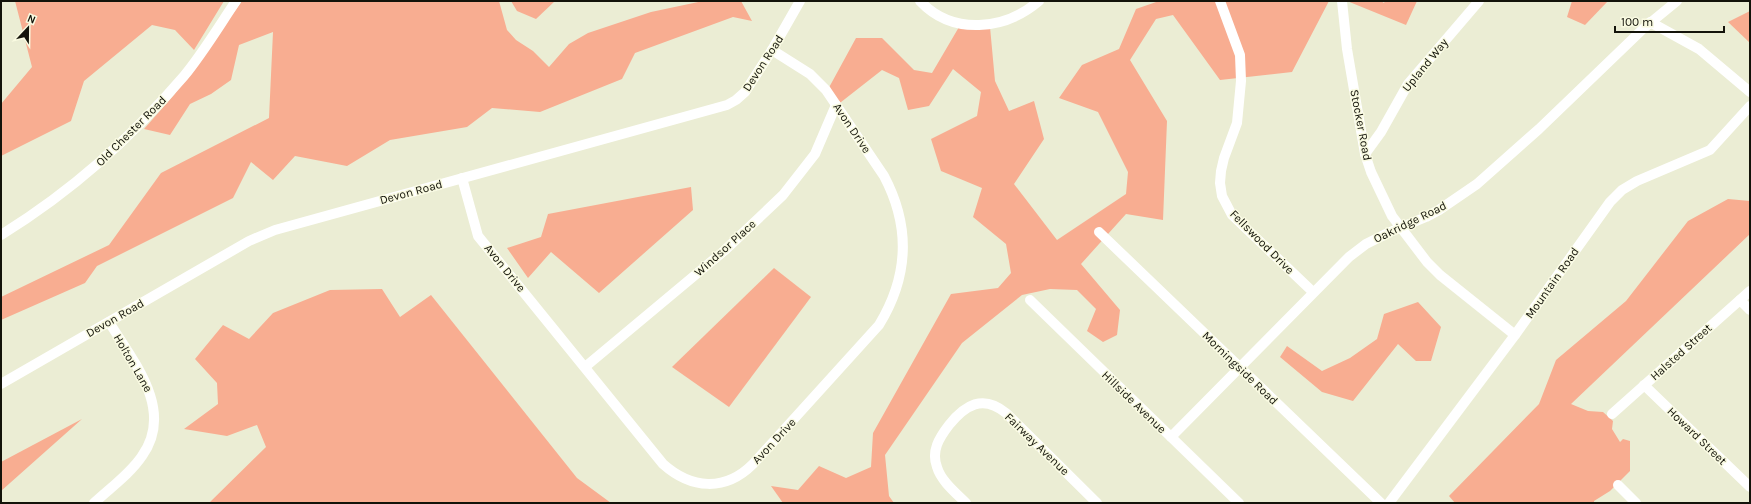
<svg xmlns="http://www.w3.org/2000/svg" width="1751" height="504" font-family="Karla,sans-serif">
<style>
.green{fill:#f8ad91}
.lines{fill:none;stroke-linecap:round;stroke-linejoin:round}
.minor{stroke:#fff;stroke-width:10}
.labels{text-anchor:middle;stroke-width:3;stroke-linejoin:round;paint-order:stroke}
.street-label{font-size:12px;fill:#13130a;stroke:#f9fae1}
</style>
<rect width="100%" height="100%" fill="#ebedd4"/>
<g class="green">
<path d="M15 1H224L194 50 175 30 152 25 84 81 71 121 1 156V104L32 67Z"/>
<path d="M242 1H499L507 30 516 40 533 51 549 67 569 44 588 33 651 12 703 1H741L752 21 733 17 635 53 622 79 540 112 492 108 467 127 390 140 347 166 295 156 273 180 251 162 233 198 97 266 85 283 1 320V297L109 245 161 173 269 118 273 32 239 45 231 80 211 94 190 104 170 135 144 129 174 95Z"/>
<path d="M511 1H555L536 19 517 11Z"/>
<path d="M1159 1H1329L1292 72 1220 80 1173 15 1156 19 1130 60 1167 121 1163 220 1126 214 1081 264 1120 310 1117 335 1103 342 1087 331 1096 309 1077 290 1050 289 1022 295 962 343 885 455 889 496 894 503H783L771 486 798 490 819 466 846 478 871 467 873 433 951 294 998 288 1011 273 1006 244 973 217 982 188 941 171 931 139 977 116 981 92 953 69 929 106 908 110 899 78 882 70 836 106 826 93 856 38H882L914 70 932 73 959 27H990L995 81 1009 111 1034 101 1044 139 1014 184 1057 240 1126 194 1128 172 1098 112 1059 98 1082 65 1119 49 1136 9Z"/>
<path d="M1347 1H1381L1384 3 1385 1H1417L1406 25Z"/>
<path d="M1572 1H1608L1585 25 1567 17Z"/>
<path d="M1750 11V43L1728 22Z"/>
<path d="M691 187 693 210 599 293 551 252 528 278 507 248 541 237 548 214Z"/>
<path d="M1728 199 1750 201V234L1571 404 1588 411 1603 412 1613 421 1612 429 1620 442 1623 439 1630 441V471L1610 491 1594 501V503H1455L1449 496 1539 404 1556 360 1626 301 1688 221Z"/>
<path d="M774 268 811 297 729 407 672 367Z"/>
<path d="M382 289 400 317 431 295 577 478 611 503H209L266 447 257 425 227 436 184 429 218 404 217 383 195 359 223 325 249 339 273 313 330 290Z"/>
<path d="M1418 302 1441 327 1431 361H1416L1398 344 1353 401 1322 392 1280 357 1287 346 1322 371 1350 358 1377 339 1384 314Z"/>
<path d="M82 419 1 491V462Z"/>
</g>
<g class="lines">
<g class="minor">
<path d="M920 1C953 36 1005 30 1039 1"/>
<path d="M1220 1 1240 55 1241 81 1237 123 1224 158 1221 171 1220 183 1222 196 1232 215 1313 292"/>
<path d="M1342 1 1347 49 1365 154 1371 172 1392 216 1427 262 1440 275 1515 335"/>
<path d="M1650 22 1699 49 1750 92"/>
<path d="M1365 154 1381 132 1408 84 1479 1"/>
<path d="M462 178 478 236 663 464C691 489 725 492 753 464L879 325C909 276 911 227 884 176L826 90 810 74 772 50"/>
<path d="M1099 232 1381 503"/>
<path d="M1 235C72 191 129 140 184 76 203 53 219 26 236 1"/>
<path d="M1030 300 1239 503"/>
<path d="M1740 300 1750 310"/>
<path d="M585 367 724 251 783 195 815 154 836 105"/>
<path d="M1 384 249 241 275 230 727 105 736 100 745 92 772 50 800 1"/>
<path d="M1644 385 1750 487"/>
<path d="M1612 414 1750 291"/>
<path d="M1171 437 1349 257 1366 244 1390 232 1426 217 1439 210 1477 184 1539 129 1644 28 1677 1"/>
<path d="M1618 485 1636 503"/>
<path d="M94 503C110 488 130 474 142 456 175 410 133 361 109 322"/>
<path d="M966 503C956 493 941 481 937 467 931 451 939 438 949 425 965 405 983 394 1006 413L1097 503"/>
<path d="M1389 503 1515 335 1610 202 1622 190 1637 181 1710 150 1750 106"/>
</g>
</g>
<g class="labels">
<g class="street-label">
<text transform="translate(763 63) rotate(-57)" y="4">Devon Road</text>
<text transform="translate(1425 65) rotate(-51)" y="4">Upland Way</text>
<text transform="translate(1361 125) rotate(79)" y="4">Stocker Road</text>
<text transform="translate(852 128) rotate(56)" y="4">Avon Drive</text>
<text transform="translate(131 131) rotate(-45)" y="4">Old Chester Road</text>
<text transform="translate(411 192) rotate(-15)" y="4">Devon Road</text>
<text transform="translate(1410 222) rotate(-26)" y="4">Oakridge Road</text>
<text transform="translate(1262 242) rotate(45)" y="4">Fellswood Drive</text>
<text transform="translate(725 248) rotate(-42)" y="4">Windsor Place</text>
<text transform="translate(505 268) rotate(51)" y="4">Avon Drive</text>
<text transform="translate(1552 283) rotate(-55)" y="4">Mountain Road</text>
<text transform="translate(115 318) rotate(-30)" y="4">Devon Road</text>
<text transform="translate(1681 352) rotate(-42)" y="4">Halsted Street</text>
<text transform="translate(133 363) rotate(60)" y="4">Holton Lane</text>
<text transform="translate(1240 368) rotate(44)" y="4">Morningside Road</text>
<text transform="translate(1134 402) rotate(44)" y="4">Hillside Avenue</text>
<text transform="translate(1697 436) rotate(44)" y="4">Howard Street</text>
<text transform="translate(774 441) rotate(-47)" y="4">Avon Drive</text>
<text transform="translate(1037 444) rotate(44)" y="4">Fairway Avenue</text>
</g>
</g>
<rect width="1751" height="504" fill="none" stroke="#13130a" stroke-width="4"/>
<g transform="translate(28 28) rotate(22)" stroke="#f9fae1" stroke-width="3" paint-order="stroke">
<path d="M0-3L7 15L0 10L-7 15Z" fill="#13130a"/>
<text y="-6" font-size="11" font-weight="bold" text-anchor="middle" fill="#13130a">N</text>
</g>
<path d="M1615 26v6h109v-6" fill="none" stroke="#13130a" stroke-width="2"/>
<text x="1621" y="26" font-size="12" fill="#13130a" stroke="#f9fae1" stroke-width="3" paint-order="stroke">100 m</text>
</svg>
